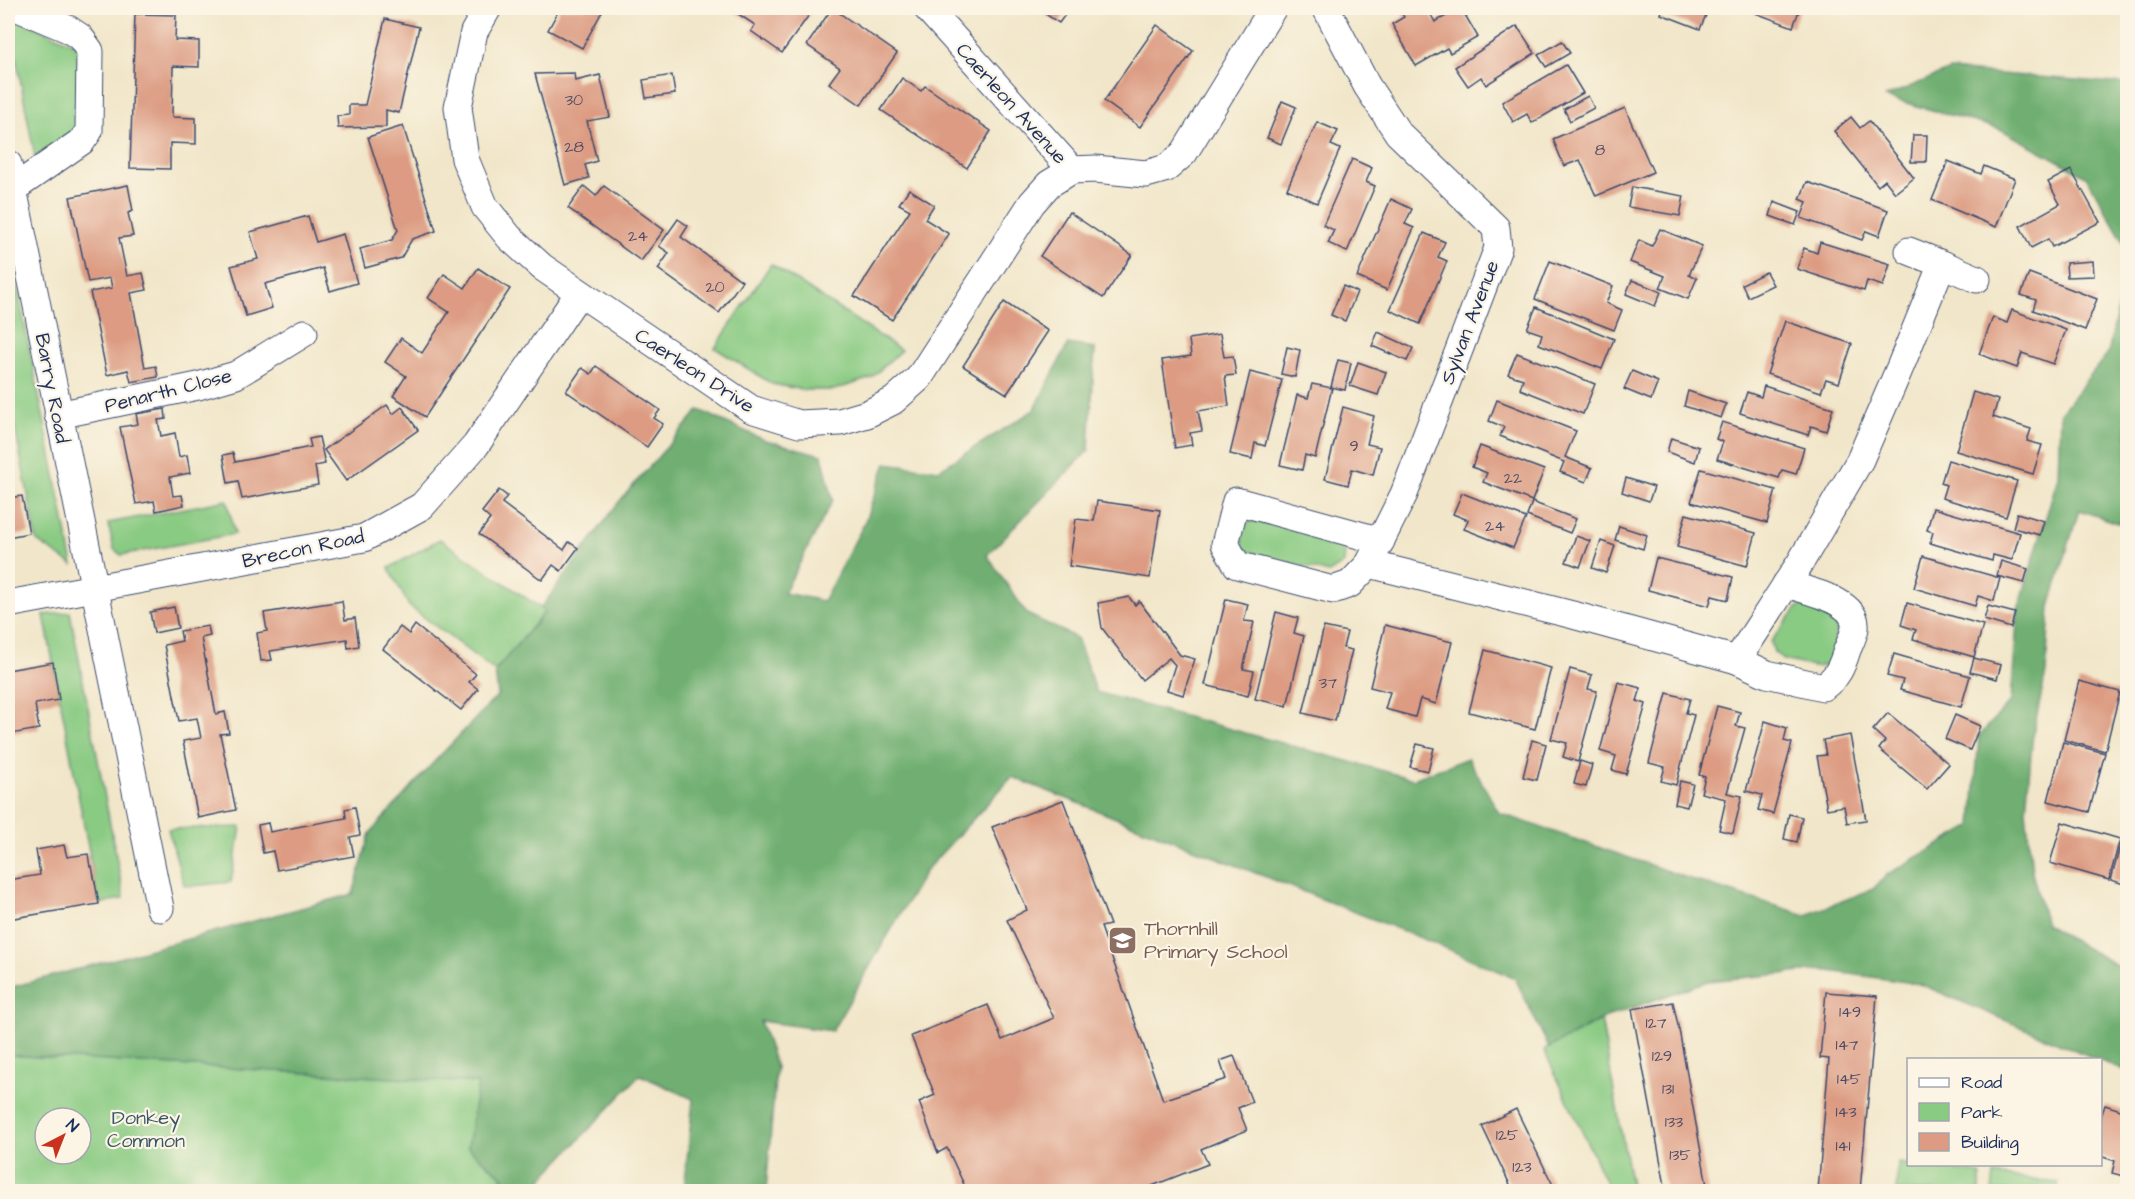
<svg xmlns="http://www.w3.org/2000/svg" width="2135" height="1199" font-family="'Architects Daughter',sans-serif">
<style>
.green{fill:#8acb83;stroke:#527d70;stroke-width:1.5;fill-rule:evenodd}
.forest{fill:#6faf71;stroke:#456f68;stroke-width:1.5}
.building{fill:#dc9b82}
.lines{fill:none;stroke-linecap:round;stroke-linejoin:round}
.minor-casing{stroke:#3b4a6e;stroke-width:29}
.minor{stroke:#fff;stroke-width:27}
.labels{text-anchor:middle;stroke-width:4.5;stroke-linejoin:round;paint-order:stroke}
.number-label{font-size:16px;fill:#4b4a67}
.street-label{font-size:20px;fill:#1b2f5e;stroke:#fcf5e5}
.education-label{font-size:20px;fill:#785e54;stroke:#fcf5e5;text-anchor:start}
.park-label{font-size:20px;fill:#375667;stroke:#fcf5e5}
</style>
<rect width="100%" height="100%" fill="#fcf5e5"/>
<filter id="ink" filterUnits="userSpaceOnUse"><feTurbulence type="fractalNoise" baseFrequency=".0167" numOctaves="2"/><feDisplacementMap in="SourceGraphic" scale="12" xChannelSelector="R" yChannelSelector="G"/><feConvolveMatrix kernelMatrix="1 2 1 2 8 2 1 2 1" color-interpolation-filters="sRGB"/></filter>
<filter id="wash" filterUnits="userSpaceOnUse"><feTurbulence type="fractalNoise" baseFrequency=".008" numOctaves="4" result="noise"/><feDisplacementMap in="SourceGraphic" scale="24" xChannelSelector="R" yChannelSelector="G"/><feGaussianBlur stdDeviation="1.35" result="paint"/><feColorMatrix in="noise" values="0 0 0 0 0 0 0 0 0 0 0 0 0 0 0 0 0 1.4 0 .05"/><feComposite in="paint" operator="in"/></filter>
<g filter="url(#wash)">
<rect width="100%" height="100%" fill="#f1e6c9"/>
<g class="green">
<path d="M8 15 74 44 80 50 78 128 35 158Z"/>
<path d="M8 241 73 565 37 541 8 392Z"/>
<path d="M771 264 901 350 871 378 834 390H804L772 384 715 348Z"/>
<path d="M227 500 235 534 121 555 114 549 108 523Z"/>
<path d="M1254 521H1262L1340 543 1345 552 1344 563 1329 573 1249 552 1243 547 1242 535 1247 523Z"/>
<path d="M440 539 545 611 495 671 409 606 389 568Z"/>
<path d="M1803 605 1834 615 1838 625 1831 660 1823 666 1814 667 1784 660 1774 652 1771 642 1797 608Z"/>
<path d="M70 612 124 898 99 904 44 615Z"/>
<path d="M241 827 231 882 192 886 184 885 168 829Z"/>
<path d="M1601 1020 1632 1191H1610L1544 1050Z"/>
<path d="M8 1055 478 1083 468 1148 504 1178 491 1192H8ZM45 1118H81V1154H45Z"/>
<path d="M1898 1163 1981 1174 1979 1191H1896Z"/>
<path d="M1994 1175 2058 1183 2057 1191H1992Z"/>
</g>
<g class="forest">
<path d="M1950 70 2127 84V248L2086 176 2000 129 1885 97Z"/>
<path d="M2127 265V526L2079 510 2050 607 2046 673 2033 733 2026 810 2032 872 2046 925 2127 971V1072L1920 984 1822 970 1708 981 1603 1018 1549 1048 1515 978 1431 942 1012 777 926 870 832 1031 760 1021 776 1067 766 1191H684L693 1099 640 1075 531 1191 491 1192 504 1177 468 1148 478 1083 8 1055V988L353 894 370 833 433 763 498 695 495 671 545 612 541 608 618 503 699 410 762 439 822 455 833 500 784 593 823 601 864 524 886 463 939 470 1034 410 1068 344 1095 348 1089 450 987 555 1027 614 1077 638 1096 692 1413 779 1468 758 1499 813 1711 886 1806 915 1873 889 1888 874 1972 826 1979 736 2011 701 2018 610 2058 477 2060 413 2108 353Z"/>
</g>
<g id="blocks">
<g class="building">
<path d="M427 8H449L447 13Z"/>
<path d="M560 8H604L582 48 548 30Z"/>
<path d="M729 8H814L782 53 751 31 755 25Z"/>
<path d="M832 8 897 53 861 105 829 83 840 68 807 45Z"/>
<path d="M1036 8H1070L1059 23Z"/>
<path d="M1399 8H1427L1435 22 1461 8 1478 37 1450 53 1447 48 1416 66 1392 24 1404 17Z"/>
<path d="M1663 8H1709L1700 29 1661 14Z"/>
<path d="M1742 8H1800L1793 27Z"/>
<path d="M135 14 176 15 175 40 199 41V67L173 66 172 117 196 118V144L170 143V169L130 168Z"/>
<path d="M385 19 419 27 399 113 386 110V127L338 128 337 116 349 115V105H365Z"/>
<path d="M1157 25 1193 51 1140 127 1104 101Z"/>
<path d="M1517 26 1535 53 1486 85 1481 77 1468 86 1455 67Z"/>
<path d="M1562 41 1570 53 1546 67 1538 55Z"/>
<path d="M1566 65 1583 93 1532 123 1527 114 1513 122 1502 102Z"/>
<path d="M574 73 575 81 600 75 610 117 587 121 597 161 585 165 589 178 565 185 535 74Z"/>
<path d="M672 75 675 94 646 98 643 80Z"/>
<path d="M902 78 921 91 925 86 991 131 967 168 881 110Z"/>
<path d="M1588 96 1594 108 1570 121 1564 109Z"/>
<path d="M1282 101 1296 107 1281 144 1267 138Z"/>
<path d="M1625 108 1653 172 1596 196 1580 160 1564 166 1553 139Z"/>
<path d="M1851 117 1860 128 1869 121 1914 178 1895 193 1885 180 1878 186 1834 131Z"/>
<path d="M1317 122 1338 131 1331 145 1340 149 1317 203 1287 189Z"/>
<path d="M403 126 436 231 412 239 401 258 365 268 360 249 392 240 398 230 368 137Z"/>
<path d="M1913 135H1927L1926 162H1911Z"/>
<path d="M1352 159 1372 168 1366 182 1375 186 1347 252 1328 243 1334 230 1323 225Z"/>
<path d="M1948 161 1981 174 1984 166 2015 179 1996 227 1932 200Z"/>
<path d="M2071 170 2100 222 2052 247 2048 239 2031 248 2020 226 2060 204 2048 182Z"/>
<path d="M1807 182 1888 210 1879 236 1866 231 1862 240 1801 218 1807 202 1800 199Z"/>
<path d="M128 185 133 211 128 213 133 236 119 238 127 276 143 273 147 290 131 293 145 368 156 366 158 377 131 382 128 370 107 375 90 292 112 288 110 278 88 282 70 197Z"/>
<path d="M584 186 596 196 604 186 664 230 641 261 568 208Z"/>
<path d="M1632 187 1684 196 1680 216 1628 207Z"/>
<path d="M909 189 934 205 925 219 949 234 892 320 854 296 910 210 899 204Z"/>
<path d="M1391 199 1412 209 1405 224 1414 228 1387 290 1357 277Z"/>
<path d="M1774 202 1800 212 1795 225 1770 216Z"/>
<path d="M1069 212 1132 255 1103 298 1040 256Z"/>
<path d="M308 216 316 242 343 234 357 283 330 291 323 268 265 284 272 308 246 316 231 266 258 259 250 232Z"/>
<path d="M678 219 688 226 681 237 742 281 719 313 658 269 669 253 659 246Z"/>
<path d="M1660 229 1702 246 1689 275 1697 278 1688 299 1660 288 1665 276 1630 262 1639 240 1652 246Z"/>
<path d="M1424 233 1445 242 1438 257 1447 261 1420 324 1390 310Z"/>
<path d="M1820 242 1890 264 1883 286 1867 281 1864 291 1797 269 1804 248 1817 253Z"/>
<path d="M1550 261 1613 286 1606 303 1622 310 1614 330 1535 299Z"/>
<path d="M2093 261 2094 276 2067 277 2066 263Z"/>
<path d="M478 268 510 289 425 417 393 396 406 376 385 362 401 338 422 353 449 312 428 298 444 274 465 288Z"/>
<path d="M1766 272 1773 285 1748 297 1742 284Z"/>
<path d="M2029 273 2097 299 2085 330 2033 310 2036 300 2021 295Z"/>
<path d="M1632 280 1661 292 1655 306 1626 294Z"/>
<path d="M1343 286 1357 292 1345 321 1331 315Z"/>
<path d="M1004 302 1048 331 1007 394 963 366Z"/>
<path d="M1536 307 1614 339 1602 369 1539 344 1542 334 1527 329Z"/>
<path d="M2012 310 2066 330 2053 364 2022 353 2017 368 1979 354 1993 317 2007 323Z"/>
<path d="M1785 321 1852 344 1839 383 1826 379 1821 392 1767 374Z"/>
<path d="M1378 332 1413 348 1407 361 1372 346Z"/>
<path d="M1220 334 1224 357 1233 356 1236 375 1225 376 1229 406 1198 411 1202 431 1190 433 1192 445 1175 448 1162 360 1191 356 1189 339Z"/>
<path d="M1287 347 1300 350 1295 377 1281 374Z"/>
<path d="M1517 353 1595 384 1583 414 1520 389 1523 379 1508 374Z"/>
<path d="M1338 360 1351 363 1345 390 1331 387Z"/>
<path d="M1358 362 1386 372 1378 395 1350 386Z"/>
<path d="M596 366 660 410 654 418 663 424 647 447 566 391 582 368 591 374Z"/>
<path d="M1632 371 1658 382 1651 400 1624 389Z"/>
<path d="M1250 372 1282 380 1265 446 1255 443 1252 459 1230 454Z"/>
<path d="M1312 384 1332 388 1315 458 1305 455 1302 470 1280 465 1297 395 1308 398Z"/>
<path d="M1764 386 1833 408 1826 431 1811 426 1808 435 1740 413 1747 392 1761 397Z"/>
<path d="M1688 391 1726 404 1721 418 1684 406Z"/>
<path d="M1973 392 1998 400 1993 417 2031 429 2027 441 2042 445 2033 474 1956 451Z"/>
<path d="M1497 400 1576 431 1565 457 1592 468 1586 482 1560 472 1564 462 1500 436 1504 427 1489 421Z"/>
<path d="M387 405 393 414 402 407 418 430 346 481 324 450Z"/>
<path d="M1343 407 1374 416 1367 444 1380 447 1373 475 1352 469 1348 485 1325 479Z"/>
<path d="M165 409 166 419 158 420 161 436 175 433 179 457 187 455 190 473 170 477 173 496 182 495 184 505 156 511 154 501 136 504 120 427 138 424 136 414Z"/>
<path d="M1722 422 1804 448 1796 474 1782 470 1779 478 1717 459 1723 442 1716 439Z"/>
<path d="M319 437 325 464 315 466 318 485 242 499 238 481 228 483 223 455 233 453 235 462 311 447 309 439Z"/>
<path d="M1671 438 1699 447 1695 462 1667 452Z"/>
<path d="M1480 446 1544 470 1532 501 1483 482 1487 473 1472 467Z"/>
<path d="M1948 460 2017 481 2006 517 1942 498 1946 485 1941 483Z"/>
<path d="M1701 469 1776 490 1767 523 1691 502Z"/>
<path d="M1626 478 1654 487 1649 501 1622 492Z"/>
<path d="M499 490 507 496 502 503 564 550 569 542 578 548 561 571 553 565 542 580 479 534 490 519 482 512Z"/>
<path d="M1462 493 1526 518 1513 548 1464 529 1468 520 1453 514Z"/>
<path d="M22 496 29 533 8 537V498Z"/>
<path d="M1097 501 1160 510 1150 578 1069 566 1076 519 1094 521Z"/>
<path d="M1532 502 1576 519 1570 533 1527 516Z"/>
<path d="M1933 508 2020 533 2012 560 1993 555 1992 561 1930 543 1933 532 1927 530Z"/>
<path d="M2017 513 2044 521 2040 535 2013 528Z"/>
<path d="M1686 514 1756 533 1747 566 1677 547Z"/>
<path d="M1619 526 1647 535 1643 549 1615 540Z"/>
<path d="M1576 536 1590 541 1580 567 1566 562Z"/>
<path d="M1601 541 1615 546 1606 573 1592 568Z"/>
<path d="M1923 556 2000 578 1994 601 1978 596 1975 606 1914 588Z"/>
<path d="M1656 558 1733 577 1728 600 1712 596 1709 606 1648 590Z"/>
<path d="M2001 561 2028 569 2024 583 1997 576Z"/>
<path d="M1129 597 1135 605 1139 601 1180 655 1195 659 1183 695 1167 690 1175 665 1169 658 1142 680 1102 628 1098 603Z"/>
<path d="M1226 599 1248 604 1244 621 1254 622 1243 669 1254 671 1248 696 1205 685Z"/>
<path d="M342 601 345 620 355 618 359 646 348 648 347 639 270 651 272 660 261 661 257 633 267 631 264 613Z"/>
<path d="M1907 603 1983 625 1974 657 1913 639 1916 630 1901 625Z"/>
<path d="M1988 606 2015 613 2011 628 1984 620Z"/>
<path d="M174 607 178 628 154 633 150 612Z"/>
<path d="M1276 612 1298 618 1294 633 1304 636 1287 706 1255 699Z"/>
<path d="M415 625 476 674 469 682 478 689 461 710 383 649 400 627 409 634Z"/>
<path d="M1385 625 1452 642 1436 704 1420 699 1415 717 1385 709 1390 692 1370 687Z"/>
<path d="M208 626 210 636 201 638 216 714 225 712 227 722 229 733 220 734 236 810 198 818 183 741 201 738 197 718 179 721 164 645 182 641 180 631Z"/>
<path d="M1324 627 1347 632 1343 648 1352 650 1335 721 1303 713Z"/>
<path d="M1485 650 1551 668 1535 729 1469 712Z"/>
<path d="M1894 654 1970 676 1961 707 1900 690 1903 680 1887 676Z"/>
<path d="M1974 658 2001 665 1997 679 1970 672Z"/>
<path d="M53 662 59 700 35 704 39 729 11 734 8 713V670Z"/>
<path d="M1570 669 1592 675 1588 689 1597 691 1578 762 1563 757 1567 743 1551 739Z"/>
<path d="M2079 681 2120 692 2105 751 2064 740Z"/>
<path d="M1618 682 1641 688 1637 701 1646 704 1626 774 1612 770 1616 756 1600 751Z"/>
<path d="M1667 693 1690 699 1686 713 1694 715 1676 785 1661 781 1665 767 1649 763Z"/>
<path d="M1717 706 1740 712 1736 726 1745 728 1727 793 1742 796 1733 833 1719 830 1726 799 1701 793 1705 777 1699 775Z"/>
<path d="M1888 713 1949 764 1927 789 1879 749 1885 741 1873 730Z"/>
<path d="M1955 715 1980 726 1970 750 1945 739Z"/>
<path d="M1765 721 1787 728 1784 741 1792 743 1773 814 1758 810 1762 795 1746 791Z"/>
<path d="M1850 735 1866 820 1847 823 1844 806 1827 809 1817 756 1826 755 1823 740Z"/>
<path d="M1532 740 1546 744 1537 780 1523 777Z"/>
<path d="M2063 742 2105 753 2089 812 2048 801Z"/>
<path d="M1417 744 1434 748 1428 771 1410 767Z"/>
<path d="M1580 761 1592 765 1586 787 1574 784Z"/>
<path d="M1680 781 1693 784 1687 807 1675 804Z"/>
<path d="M1063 800 1110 925 1101 927 1163 1100 1226 1079 1220 1061 1234 1056 1252 1102 1238 1108 1247 1130 1201 1149 1208 1164 1139 1191H967L947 1148 938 1153 919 1102 935 1095 911 1036 988 1005 1002 1040 1054 1018 1007 920 1027 910 992 827Z"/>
<path d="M355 807 360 835 350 837 354 856 277 870 273 851 263 853 258 825 268 823 270 832 346 818 345 809Z"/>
<path d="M1789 814 1802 817 1797 842 1784 839Z"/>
<path d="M2062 822 2120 839 2109 880 2050 863Z"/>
<path d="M2122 839 2127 841V885L2111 880Z"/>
<path d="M64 845 67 857 88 854 90 867 92 866 99 904 8 919V880L40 875 36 850Z"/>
<path d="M1826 992 1877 996 1860 1191H1818L1829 1059 1820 1058Z"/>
<path d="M1673 1002 1680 1035 1708 1191H1666L1632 1009Z"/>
<path d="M2105 1105 2127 1112V1177L2112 1173 2115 1161 2100 1156V1120Z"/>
<path d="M1516 1109 1547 1173 1556 1191H1513L1482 1126Z"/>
</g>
</g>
</g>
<g filter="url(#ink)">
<use href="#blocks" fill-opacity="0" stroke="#3b4a6e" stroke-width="1.5"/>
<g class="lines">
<defs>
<g id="minor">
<path d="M488 8 474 32 458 107 465 159 485 207 509 237 542 267 751 409 799 424 840 422 867 414 893 401 919 378 1032 203 1049 184 1072 170"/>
<path d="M927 8 1072 170 1095 169 1146 174 1167 168 1184 153 1273 8"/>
<path d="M1326 8 1367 86 1398 133 1496 228 1498 248 1404 494 1369 564 1573 615 1737 660 1800 563 1860 460 1901 365 1942 264 1909 251"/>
<path d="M8 164 160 908"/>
<path d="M13 189 82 141 89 131 90 51 80 37 68 29 18 8"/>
<path d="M1942 264 1977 279"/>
<path d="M58 415 198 386 236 375 304 333"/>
<path d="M1369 564 1350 584 1333 590 1237 565 1225 544 1236 501 1381 541"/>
<path d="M8 604 364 538 422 506 476 445 579 293"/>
<path d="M1737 660 1767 674 1823 687C1838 677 1842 666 1847 650 1850 643 1854 635 1855 628 1858 600 1807 591 1786 584"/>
</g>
</defs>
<use href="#minor" class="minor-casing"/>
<use href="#minor" class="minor"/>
</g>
</g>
<defs>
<symbol id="school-square" viewBox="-11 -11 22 22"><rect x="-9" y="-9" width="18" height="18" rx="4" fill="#8d6e63" stroke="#fcf5e5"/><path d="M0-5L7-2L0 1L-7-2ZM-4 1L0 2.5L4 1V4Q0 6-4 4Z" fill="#fff"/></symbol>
</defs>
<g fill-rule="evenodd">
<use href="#school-square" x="1106" y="924" width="33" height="33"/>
</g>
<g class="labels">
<g class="number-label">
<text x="574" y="105">30</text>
<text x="574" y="152">28</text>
<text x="1600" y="155">8</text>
<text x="638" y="241">24</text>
<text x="715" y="292">20</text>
<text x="1354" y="451">9</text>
<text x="1513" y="483">22</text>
<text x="1495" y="531">24</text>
<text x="1328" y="688">37</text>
<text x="1850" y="1017">149</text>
<text x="1656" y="1028">127</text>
<text x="1847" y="1050">147</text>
<text x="1662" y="1061">129</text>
<text x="1849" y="1084">145</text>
<text x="1668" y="1094">131</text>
<text x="1846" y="1117">143</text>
<text x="1674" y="1127">133</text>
<text x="1507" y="1140">125</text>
<text x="1843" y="1151">141</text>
<text x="1680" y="1160">135</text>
<text x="1522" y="1172">123</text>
</g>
<g class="street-label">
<text transform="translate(1012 103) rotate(48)" y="7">Caerleon Avenue</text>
<text transform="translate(1469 322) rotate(-69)" y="7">Sylvan Avenue</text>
<text transform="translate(695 370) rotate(33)" y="7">Caerleon Drive</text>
<text transform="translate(53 388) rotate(79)" y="7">Barry Road</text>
<text transform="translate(168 390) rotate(-14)" y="7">Penarth Close</text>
<text transform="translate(303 548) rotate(-12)" y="7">Brecon Road</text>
</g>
<g class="education-label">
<text x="1144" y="935">Thornhill<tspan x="1144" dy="23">Primary School</tspan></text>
</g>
<g class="park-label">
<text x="146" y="1124">Donkey<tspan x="146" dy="23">Common</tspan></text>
</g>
</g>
<rect width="2135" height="1199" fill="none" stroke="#fcf5e5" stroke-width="30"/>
<rect x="1907" y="1058" width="195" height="108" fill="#fcf5e5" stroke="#a2a6af" stroke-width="1.5"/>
<rect x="1919" y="1078" width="30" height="9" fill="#ffffff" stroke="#a2a6af" stroke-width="1.5"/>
<text x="1961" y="1088" font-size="18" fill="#1b2f5e">Road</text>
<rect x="1919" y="1103" width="30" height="18" fill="#8acb83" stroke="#a2a6af" stroke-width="1.5"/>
<text x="1961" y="1118" font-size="18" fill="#1b2f5e">Park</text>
<rect x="1919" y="1133" width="30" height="18" fill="#dc9b82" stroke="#a2a6af" stroke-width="1.5"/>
<text x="1961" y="1148" font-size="18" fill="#1b2f5e">Building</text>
<g transform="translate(63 1136) rotate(42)"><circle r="28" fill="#fcf5e5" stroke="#a2a6af" stroke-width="1.5"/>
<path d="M0-4.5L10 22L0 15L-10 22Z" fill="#c8321e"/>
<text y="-9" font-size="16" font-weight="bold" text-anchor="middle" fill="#1b2f5e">N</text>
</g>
</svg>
